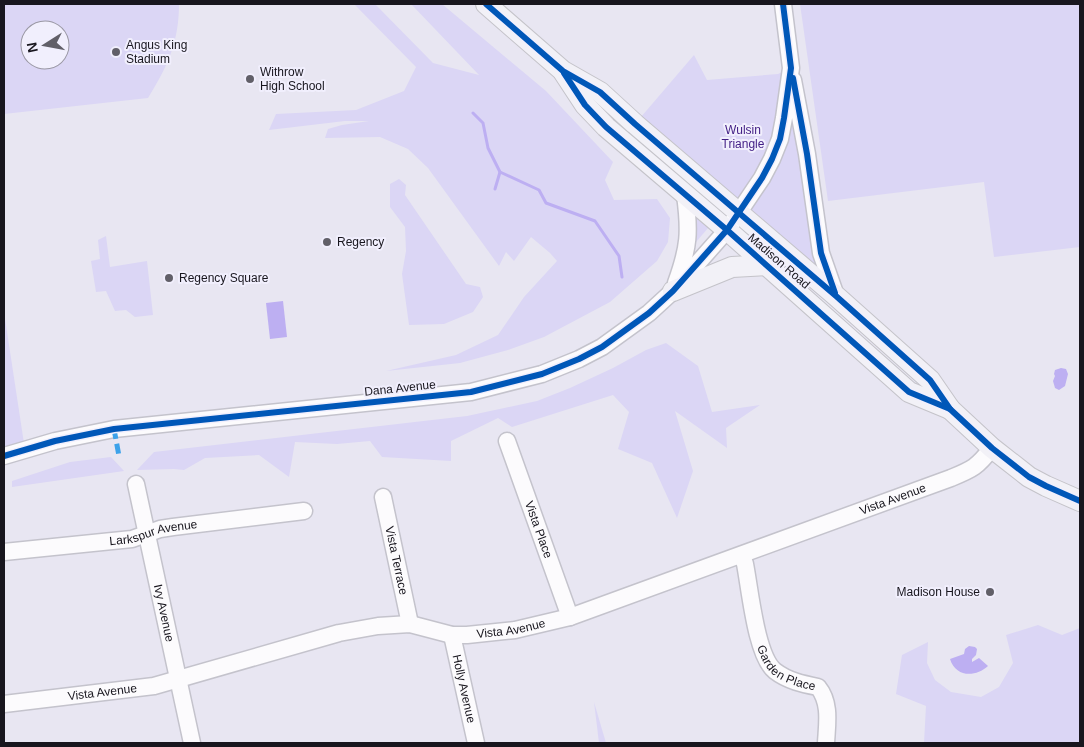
<svg xmlns="http://www.w3.org/2000/svg" width="1084" height="747" font-family="Arial,sans-serif">
<style>
.green{fill:#dbd6f5;fill-rule:evenodd}
.water{fill:#bdaff2}
.lines{fill:none;stroke-linecap:round;stroke-linejoin:round}
.stream{stroke:#bdaff2;stroke-width:3}
.minor-casing{stroke:#c4c3cc;stroke-width:19}
.major-casing{stroke:#c4c3c9;stroke-width:22}
.minor{stroke:#fcfbfd;stroke-width:16}
.major{stroke:#f2f1f7;stroke-width:20}
.quiet{stroke:#3da2ea;stroke-width:5;stroke-dasharray:10 5;stroke-linecap:butt}
.cycleway-casing{stroke:#f1effd;stroke-width:9}
.cycleway{stroke:#0057b8;stroke-width:6}
.poi-dot{fill:#615f68;stroke:#f1effd;stroke-width:2}
.labels{text-anchor:middle;stroke-width:4;stroke-linejoin:round;paint-order:stroke}
.poi-label{font-size:12px;fill:#18161e;stroke:#f1effd;text-anchor:start}
.park-label{font-size:12px;fill:#411d84;stroke:#f1effd}
.street-label{font-size:12px;fill:#18161e;stroke:#f1effd}
</style>
<rect width="100%" height="100%" fill="#e8e6f2"/>
<g class="green">
<path d="M4 4H179C179 41 168 66 148 98L4 114ZM30 30H60V60H30Z"/>
<path d="M354 4H375L433 63 479 75 411 4H442L546 91 613 162 605 180 614 200 657 199 670 218 668 242 657 261 610 302 544 337 508 350 460 363 386 371 456 355 498 335 524 297 557 261 550 253 531 237 514 261 506 252 499 266 428 168 408 149 380 137 325 138 328 129 342 125 369 121H345L269 130 276 114 356 110 404 91 416 67Z"/>
<path d="M800 4H1080V247L994 257 984 182 828 201Z"/>
<path d="M694 55 707 80 778 74 791 68 836 296 635 124Z"/>
<path d="M399 179 406 185 405 195 466 284 480 287 483 297 473 312 444 324 409 325 402 274 406 251 405 227 390 207V184Z"/>
<path d="M694 213 709 227 696 242Z"/>
<path d="M106 236 110 267 147 261 153 315 135 317 126 310 115 311 106 291 96 292 91 261 100 259 98 240Z"/>
<path d="M4 312 25 450 4 456Z"/>
<path d="M666 343 698 366 712 412 760 405 726 428 727 448 675 411 693 471 677 518 652 463 618 449 629 412 613 395 512 427 498 418 451 441V461L382 457 370 441 337 444 295 442 289 477 259 455 205 458 184 470 174 469 137 470 154 452 467 416 537 401 570 388 613 368 646 350Z"/>
<path d="M111 457 124 471 12 487V481L70 462Z"/>
<path d="M1038 625 1062 635 1080 628V743H924L926 706 896 694 902 655 928 642 927 663 935 680 951 692 981 697 999 687 1013 663 1006 635Z"/>
<path d="M594 702 606 743H599Z"/>
</g>
<g class="water">
<path d="M283 301 287 337 270 339 266 303Z"/>
<path d="M1061 368 1066 369 1068 374 1065 386 1059 390 1055 388 1053 381 1055 376 1054 374 1055 370Z"/>
<path d="M969 646 975 647 977 649 976 655 972 659V662L979 658 988 666C976 677 956 678 950 659L964 654 965 649Z"/>
</g>
<g class="lines">
<g class="stream">
<path d="M473 113 483 123 488 148 500 172 539 190 546 203 595 221 619 256 622 277"/>
<path d="M495 189 500 172"/>
</g>
<defs>
<g id="minor">
<path d="M793 80 807 154 821 253 836 296"/>
<path d="M676 283C689 247 690 232 685 195"/>
<path id="s1" d="M507 441 570 617"/>
<path d="M4 456 55 441 114 429 471 392 542 374 579 359 602 347 649 313 673 291 727 230 762 178 772 159 780 139 784 118 791 68 783 4"/>
<path id="s2" d="M136 484 192 743"/>
<path id="s3" d="M383 497 410 624"/>
<path id="s4" d="M4 552 132 539 160 529 173 527 304 511"/>
<path id="s5" d="M742 555 745 564C750 589 756 656 775 671 788 681 803 684 818 687 831 703 827 724 826 743"/>
<path id="s6" d="M452 635 476 743"/>
<path id="s7" d="M4 704 154 686 339 633 378 626 410 624 452 635H467L515 630 570 617 951 478C973 469 977 467 992 448"/>
</g>
<g id="major">
<path d="M486 4 563 71 600 92 635 124 836 296 930 380 950 409 992 448 1029 477 1046 486 1080 501"/>
<path d="M564 73 585 105 606 127 727 230 909 392 950 409"/>
<path d="M673 291 732 267 767 265"/>
</g>
</defs>
<use href="#minor" class="minor-casing"/>
<use href="#major" class="major-casing"/>
<use href="#minor" class="minor"/>
<use href="#major" class="major"/>
<path class="quiet" d="M114 429 119 456"/>
<defs>
<g id="cycleway">
<path d="M486 4 563 71 600 92 635 124 836 296 930 380 950 409 992 448 1029 477 1046 486 1080 501"/>
<path d="M564 73 585 105 606 127 727 230 909 392 950 409"/>
<path d="M793 78 807 154 821 253 835 293"/>
<path d="M4 456 55 441 114 429 471 392 542 374 579 359 602 347 649 313 673 291 727 230 762 178 772 159 780 139 784 118 791 68 783 4"/>
</g>
</defs>
<use href="#cycleway" class="cycleway-casing"/>
<use href="#cycleway" class="cycleway"/>
</g>
<g class="poi-dot">
<circle cx="116" cy="52" r="5"/>
<circle cx="250" cy="79" r="5"/>
<circle cx="327" cy="242" r="5"/>
<circle cx="169" cy="278" r="5"/>
<circle cx="990" cy="592" r="5"/>
</g>
<g class="labels">
<g class="poi-label">
<text x="126" y="49">Angus King<tspan x="126" dy="14">Stadium</tspan></text>
<text x="260" y="76">Withrow<tspan x="260" dy="14">High School</tspan></text>
<text x="337" y="246">Regency</text>
<text x="179" y="282">Regency Square</text>
<text x="980" y="596" text-anchor="end">Madison House</text>
</g>
<g class="park-label">
<text x="743" y="134">Wulsin<tspan x="743" dy="14">Triangle</tspan></text>
</g>
<g class="street-label">
<text transform="translate(779 261) rotate(41)" y="4">Madison Road</text>
<text transform="translate(400 388) rotate(-6)" y="4">Dana Avenue</text>
<text dy="4" stroke="none"><textPath href="#s7" startOffset="922">Vista Avenue</textPath></text>
<text dy="4" stroke="none"><textPath href="#s1" startOffset="94">Vista Place</textPath></text>
<text dy="4" stroke="none"><textPath href="#s4" startOffset="151">Larkspur Avenue</textPath></text>
<text dy="4" stroke="none"><textPath href="#s3" startOffset="65">Vista Terrace</textPath></text>
<text dy="4" stroke="none"><textPath href="#s2" startOffset="132">Ivy Avenue</textPath></text>
<text dy="4" stroke="none"><textPath href="#s7" startOffset="518">Vista Avenue</textPath></text>
<text dy="4" stroke="none"><textPath href="#s5" startOffset="129">Garden Place</textPath></text>
<text dy="4" stroke="none"><textPath href="#s6" startOffset="55">Holly Avenue</textPath></text>
<text dy="4" stroke="none"><textPath href="#s7" startOffset="99">Vista Avenue</textPath></text>
</g>
</g>
<rect width="1084" height="747" fill="none" stroke="#18161e" stroke-width="10"/>
<g transform="translate(45 45) rotate(259)"><circle r="24" fill="#f1effd" stroke="#9a98a4"/>
<path d="M0-4L9 19L0 12L-9 19Z" fill="#615f68"/>
<text y="-8" font-size="14" font-weight="bold" text-anchor="middle" fill="#18161e">N</text>
</g>
</svg>
